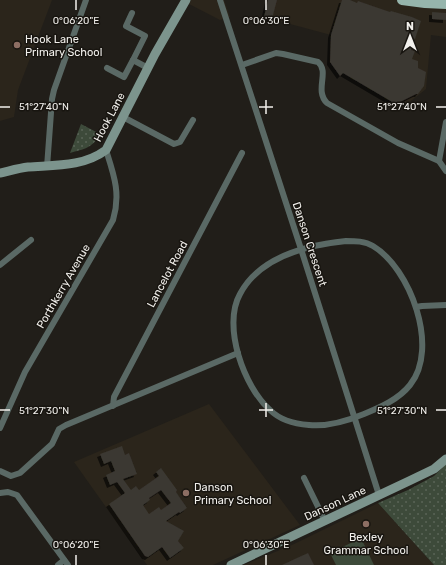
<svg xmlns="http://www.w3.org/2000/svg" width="446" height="565" font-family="Rubik,sans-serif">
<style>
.built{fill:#2b251b}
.green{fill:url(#green-dots)}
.pitch{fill:#3d4a3a}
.building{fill:#3a3731;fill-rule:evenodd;filter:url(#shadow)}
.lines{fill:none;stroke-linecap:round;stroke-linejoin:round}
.street{stroke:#5a6965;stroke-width:6}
.secondary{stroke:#7c948d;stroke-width:9}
.primary{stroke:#96b5ac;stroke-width:10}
.ticks{fill:none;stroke:#f2f0ec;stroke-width:1.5}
.education-dot{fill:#8d6e63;stroke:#181510;stroke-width:1.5}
.labels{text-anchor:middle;stroke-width:3;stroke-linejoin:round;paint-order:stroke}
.poi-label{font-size:11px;fill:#f2f0ec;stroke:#181510;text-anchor:start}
.street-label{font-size:11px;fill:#f2f0ec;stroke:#181510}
.ticks-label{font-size:10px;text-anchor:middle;fill:#f2f0ec;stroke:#181510;stroke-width:3;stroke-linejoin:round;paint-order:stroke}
</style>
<defs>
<pattern id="green-dots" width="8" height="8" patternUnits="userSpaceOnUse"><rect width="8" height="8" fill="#3d4a3a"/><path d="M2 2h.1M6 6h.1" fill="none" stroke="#5a6457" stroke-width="1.8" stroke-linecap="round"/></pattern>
<filter id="shadow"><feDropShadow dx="-3" dy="3" stdDeviation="0" flood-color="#0009"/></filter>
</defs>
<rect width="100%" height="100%" fill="#211e19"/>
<g class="built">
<path d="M0 0H52L18 90 14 117 0 121Z"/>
<path d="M189 0H224L230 17 220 20 189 4 191 1Z"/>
<path d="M268 0H446V37L431 35 426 89 402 108 329 62 331 35 264 17Z"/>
<path d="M209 404 300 525 213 565H147L74 462Z"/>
<path d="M378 503 434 565H244L292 545Z"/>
</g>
<g class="green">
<path d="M81 124 100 134C93 148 84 149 70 153Z"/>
<path d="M446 464V565H434L378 503 408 490 434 476Z"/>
</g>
<path class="pitch" d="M361 538 374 565H336L330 553Z"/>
<g class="building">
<path d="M268 0H277L272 19 264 17Z"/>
<path d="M342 0H350L357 3 358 1 390 12 391 11 412 17 421 21 415 39 413 38 411 50 415 51 412 59 418 61V68L426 72 424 86 418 94H416L398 103H394L343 73 340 76 330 62 331 35Z"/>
<path d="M432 12 446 13V20L432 19Z"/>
<path d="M122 446 125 455 129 453 137 474 123 479 131 490 136 486 139 490 159 476 156 472 161 468 177 490 176 492 187 508 180 513 179 512 166 521 184 531 178 541 184 548 170 558 162 547 148 557 145 556 109 504 125 493 117 482 110 485 106 475 115 471 111 461 104 464 100 454ZM161 490 171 503 161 510 159 507 149 514 143 505 150 500 149 498Z"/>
<path d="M308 553 314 565H282L297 558Z"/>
</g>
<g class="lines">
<g class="street">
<path d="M220 0 301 249 379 495"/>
<path d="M132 13 126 26 145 36 133 60 148 68"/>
<path d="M242 65 276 53 283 54 318 62C330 72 314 90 327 103L398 143 439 161 446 171"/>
<path d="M107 68 124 77 133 60"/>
<path d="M123 117 174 144 180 142 193 120"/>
<path d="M439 161 446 122"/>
<path d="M47 167 52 99 54 90 86 0"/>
<path d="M346 241C355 241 365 241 373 246 410 268 440 348 410 385 399 399 381 407 364 414 347 421 328 427 309 425 295 424 280 420 270 410 244 387 222 326 240 294 260 256 307 245 346 241Z"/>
<path d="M0 265 31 240"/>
<path d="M416 307 422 306 446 305"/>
<path d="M113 406 114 397 242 153"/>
<path d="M0 428 25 372 113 220C121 194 114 175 106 150"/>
<path d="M0 471 11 476 20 473 52 444 59 429 66 425 238 353"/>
<path d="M304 478 325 521"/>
<path d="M0 493 8 492 17 495 68 565"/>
<path d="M58 565 64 560"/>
</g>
<g class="secondary">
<path d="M0 173C9 171 19 168 28 167 55 165 83 167 106 150L155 54 186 0"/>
<path d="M231 565 409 481 434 469 446 459"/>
</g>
<path class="primary" d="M402 0 425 3 446 4"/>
</g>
<path class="ticks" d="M76 0V10M266 0V10M266 100V114M0 107H10M259 107H273M436 107H446M266 403V417M0 410H10M259 410H273M436 410H446M76 555V565M266 555V565"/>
<g class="education-dot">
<circle cx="17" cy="45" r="4"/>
<circle cx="186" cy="493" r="4"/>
<circle cx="366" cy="524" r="4"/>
</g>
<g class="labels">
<g class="poi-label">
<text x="25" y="43">Hook Lane<tspan x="25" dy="13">Primary School</tspan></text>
<text x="194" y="491">Danson<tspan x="194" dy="13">Primary School</tspan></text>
<text x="366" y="541" text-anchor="middle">Bexley<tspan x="366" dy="13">Grammar School</tspan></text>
</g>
<g class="street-label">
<text transform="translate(109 117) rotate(-62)" y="4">Hook Lane</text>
<text transform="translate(310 244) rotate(72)" y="4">Danson Crescent</text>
<text transform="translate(167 274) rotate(-62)" y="4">Lancelot Road</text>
<text transform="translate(63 286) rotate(-60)" y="4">Porthkerry Avenue</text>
<text transform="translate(335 503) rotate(-25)" y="4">Danson Lane</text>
</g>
</g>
<g class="ticks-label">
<text x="76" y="24">0°06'20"E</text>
<text x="266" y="24">0°06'30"E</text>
<text x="44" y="110">51°27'40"N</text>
<text x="402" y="110">51°27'40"N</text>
<text x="44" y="414">51°27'30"N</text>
<text x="402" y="414">51°27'30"N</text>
<text x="76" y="548">0°06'20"E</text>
<text x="266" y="548">0°06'30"E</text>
</g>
<g transform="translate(410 36)" stroke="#181510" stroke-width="3" paint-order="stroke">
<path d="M0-3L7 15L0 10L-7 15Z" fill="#f2f0ec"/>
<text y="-6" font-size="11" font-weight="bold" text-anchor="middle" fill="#f2f0ec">N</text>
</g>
</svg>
